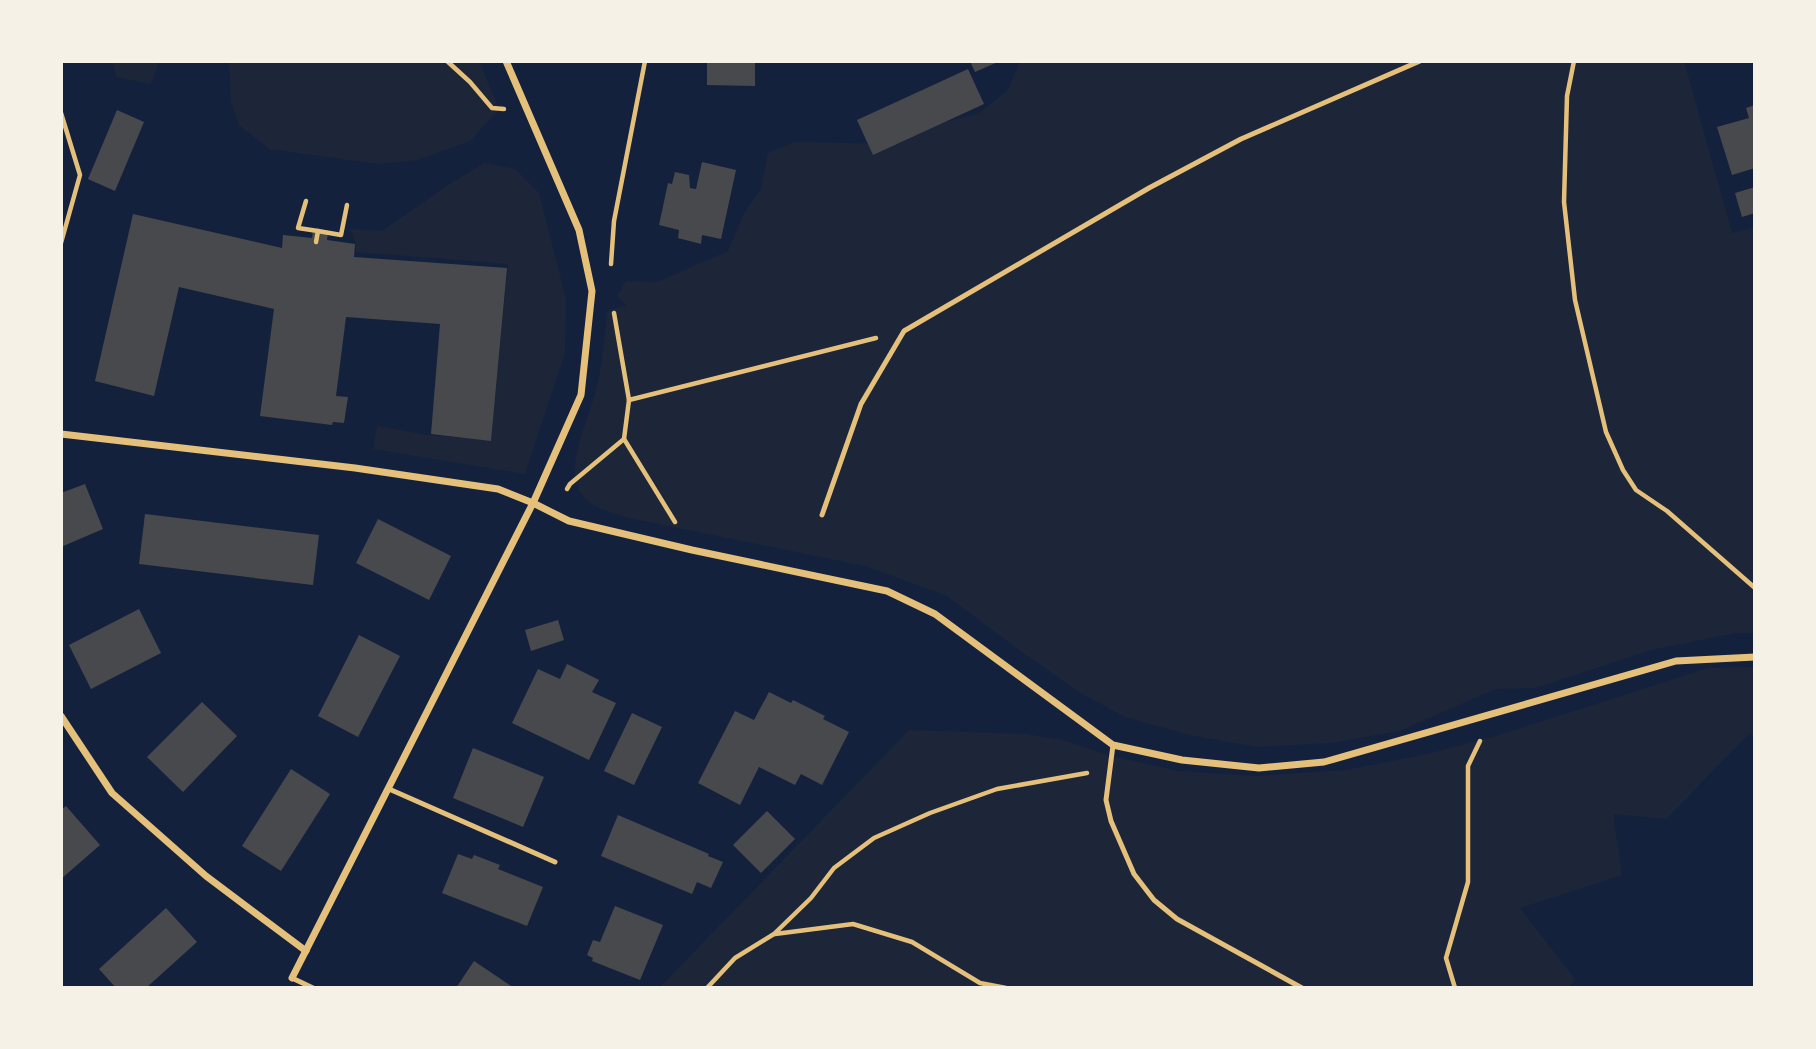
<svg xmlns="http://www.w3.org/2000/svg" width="1816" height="1049" font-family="'PT Serif',serif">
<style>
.green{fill:#1d2539}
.building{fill:#48494c}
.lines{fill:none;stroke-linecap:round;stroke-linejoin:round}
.path{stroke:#e5c07b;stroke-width:4.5}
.service{stroke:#e5c07b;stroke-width:5}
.minor{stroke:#e5c07b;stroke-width:7}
</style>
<rect width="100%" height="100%" fill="#14213d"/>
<g class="green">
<path d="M113 61H159L151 84 116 77Z"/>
<path d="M229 61H479L499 109 470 141 418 160 378 164 290 152 269 149 239 125 231 102Z"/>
<path d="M1020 61H1684L1732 233 1755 227V633H1735L1651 650 1535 688 1496 689 1399 731 1331 743 1257 747 1189 735 1125 717 1079 692 1015 647 947 596 865 566 629 518C610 512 584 507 577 485 568 460 591 412 597 386 603 361 605 336 607 311L626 305 617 296 626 281 657 282 728 251 744 213 761 189 768 153 795 142 898 144 939 123 978 114 1008 90Z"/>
<path d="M484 163 515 169 539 193 566 299 565 353 525 474 373 449 377 426 427 435 491 440 508 264 356 252 355 241 350 229 382 231 448 185Z"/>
<path d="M1755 667V738L1750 733 1666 819 1613 814 1622 875 1520 908 1575 979 1569 988H659L909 730 1026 734 1063 740 1111 756 1179 771 1256 776 1346 770 1427 754 1496 736 1708 668Z"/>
</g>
<g class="building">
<path d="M707 61H755V86L707 85Z"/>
<path d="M970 61H1000L975 72Z"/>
<path d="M968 69 984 104 873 155 857 120Z"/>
<path d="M1755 105V168L1732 175 1717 127 1749 118 1746 108Z"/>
<path d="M117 110 144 122 115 191 88 179Z"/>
<path d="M702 162 736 170 721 239 702 235 701 244 678 238 679 230 659 225 668 183 672 184 675 172 689 175 690 188 696 189Z"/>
<path d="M1755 187V213L1742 217 1735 193Z"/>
<path d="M133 214 282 248 283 235 312 238 313 230 328 232 327 240 355 244 354 257 507 268 491 441 431 434 440 324 346 317 336 396 348 397 344 423 333 422 332 425 260 416 274 309 179 287 154 396 95 381Z"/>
<path d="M85 484 103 529 61 547V493Z"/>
<path d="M145 514 319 535 313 585 139 564Z"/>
<path d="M378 519 451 556 429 600 356 563Z"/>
<path d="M139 609 161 653 91 689 69 645Z"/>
<path d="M558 620 564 640 531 651 525 630Z"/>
<path d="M359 635 400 656 358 737 318 716Z"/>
<path d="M567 664 599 680 592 692 616 703 589 760 512 723 538 669 560 679Z"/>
<path d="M769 692 791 703 793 700 825 716 823 719 849 732 822 785 801 774 795 785 759 767 740 805 698 783 735 711 754 720Z"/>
<path d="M202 702 237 736 183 792 147 757Z"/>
<path d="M632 713 662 727 634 785 604 771Z"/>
<path d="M473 748 544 777 523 827 453 798Z"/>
<path d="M291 769 330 794 281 871 242 846Z"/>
<path d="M66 806 100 845 61 879V810Z"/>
<path d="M767 811 795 839 761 873 733 845Z"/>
<path d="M618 815 709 854 708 856 723 862 711 888 697 882 692 894 601 856Z"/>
<path d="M458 854 472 859 474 855 500 865 498 869 543 887 527 926 442 893Z"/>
<path d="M615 906 663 925 640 980 592 961 593 958 587 955 593 940 600 942Z"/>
<path d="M166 908 197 942 146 988H116L99 969Z"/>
<path d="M474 961 514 988H456Z"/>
</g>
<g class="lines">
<g class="path">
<path d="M447 61 470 82 492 108 504 109"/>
<path d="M1574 61 1567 96 1564 202 1575 300 1606 432 1623 470 1636 490 1667 511 1755 588"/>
<path d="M61 113 80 175 61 243"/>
<path d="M306 201 298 228 318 231"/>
<path d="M316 242 318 231 341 235 347 205"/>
<path d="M611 264 614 221 645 61"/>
<path d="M614 313 629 400 624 439 675 522"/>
<path d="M629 400 876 338"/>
<path d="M567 489 570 484 624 439"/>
<path d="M775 934 853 924 912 942 980 983 1006 988"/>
<path d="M707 988 735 958 774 934 811 898 834 868 874 838 930 813 997 789 1087 773"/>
<path d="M1455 988 1446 958 1468 882V766L1480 741"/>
</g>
<g class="service">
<path d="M822 515 861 404 904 331 1149 188 1241 139 1420 61"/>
<path d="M1113 745 1106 800 1111 821 1134 874 1154 900 1177 919 1302 988"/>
<path d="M389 789 555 862"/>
<path d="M292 978 313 988"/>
</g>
<g class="minor">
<path d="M61 434 355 468 498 489 533 503 569 521 692 550 887 591 935 614 1113 745 1182 760 1259 768 1324 762 1676 661 1755 657"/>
<path d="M61 716 112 793 206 876 306 951"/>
<path d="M292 978 533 503 581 395 592 291 579 230 506 61"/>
</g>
</g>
<rect width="1816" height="1049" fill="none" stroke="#f6f1e7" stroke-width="126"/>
</svg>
